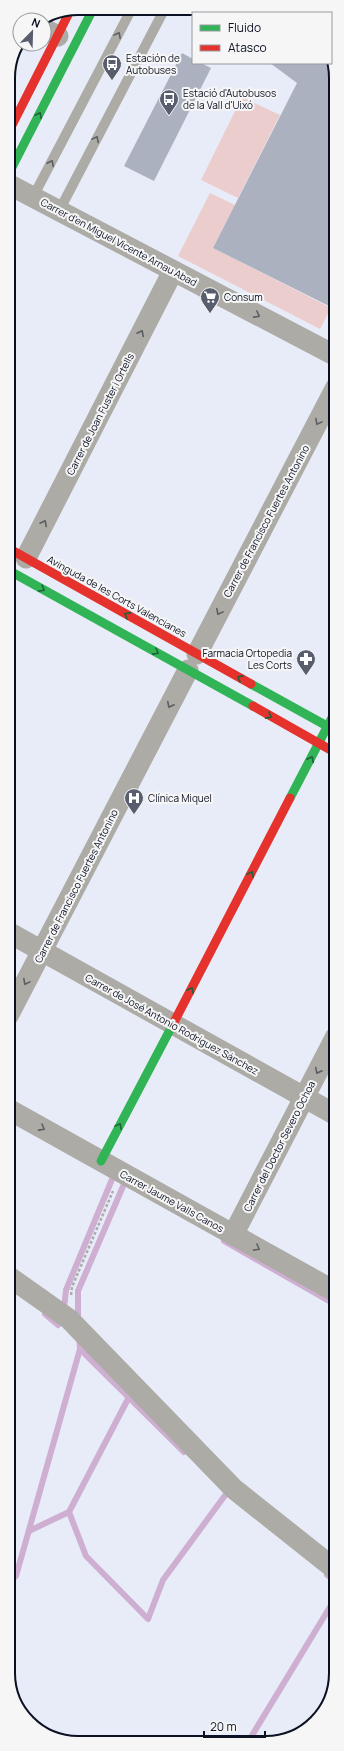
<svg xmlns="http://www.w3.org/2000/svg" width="344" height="1751" font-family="Manrope,sans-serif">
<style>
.green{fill:#eccdcd}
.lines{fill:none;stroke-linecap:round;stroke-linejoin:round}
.stream{stroke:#ceaed1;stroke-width:6}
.building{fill:#acb1c0}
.path{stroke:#acacad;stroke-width:2.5;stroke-dasharray:3 2;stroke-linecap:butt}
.lane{stroke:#acaba5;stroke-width:10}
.street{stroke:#acaba5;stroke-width:21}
.fast{stroke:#30b455;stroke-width:9}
.jam{stroke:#e5322d;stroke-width:9}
.oneway{stroke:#5c5e64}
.oneway2{stroke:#1e623c}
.labels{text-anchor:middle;stroke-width:4;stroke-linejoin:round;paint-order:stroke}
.poi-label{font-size:10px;fill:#0b1123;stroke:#f6f6f6;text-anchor:start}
.street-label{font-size:10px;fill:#0b1123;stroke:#f6f6f6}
.rim{fill:none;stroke:#0b1123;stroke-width:2}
</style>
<rect width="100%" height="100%" fill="#e7ecf8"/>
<g class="green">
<path d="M242 97 280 115 238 198 201 180Z"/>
<path d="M210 193 235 205 213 248 331 308 320 329 178 256Z"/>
</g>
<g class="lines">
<g class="stream">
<path d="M224 1241 336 1305"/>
<path d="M45 1314 58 1325 64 1308 66 1290 113 1177"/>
<path d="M78 1321V1291L124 1184"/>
<path d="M79 1336 80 1349 184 1452"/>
<path d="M69 1512 86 1556 148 1619 163 1580 226 1494"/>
<path d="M29 1531 69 1512 129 1397"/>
<path d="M327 1575 336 1582"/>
<path d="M9 1582 16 1576 80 1349"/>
<path d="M248 1742 336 1597"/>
</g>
</g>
<g class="building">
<path d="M182 53 193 59V63H201L211 68 154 181 124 166Z"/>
<path d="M270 63H333L335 69V309L213 248 297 83Z"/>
</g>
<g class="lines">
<path class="path" d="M71 1295 72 1287 113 1191"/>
<g class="lane">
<path d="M33 197 130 12"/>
<path d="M59 211 163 12"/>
</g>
<g class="street">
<path d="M44 29 58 36"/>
<path d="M8 184 336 356"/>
<path d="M26 558 173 271"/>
<path d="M197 654 336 387"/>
<path d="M8 932 336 1115"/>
<path d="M8 1016 188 670"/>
<path d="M8 1109 336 1292"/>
<path d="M233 1235 336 1036"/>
<path d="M8 1276 69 1319 234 1489 336 1570"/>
</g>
<g class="fast">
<path d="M8 175 91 13"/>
<path d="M8 570 253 706"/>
<path d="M251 684 336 731"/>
<path d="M290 798 336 710"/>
<path d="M101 1161 172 1026"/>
</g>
<g class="jam">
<path d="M8 133 69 13"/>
<path d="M8 548 251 684"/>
<path d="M253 706 336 753"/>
<path d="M172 1026 290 798"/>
</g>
</g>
<defs><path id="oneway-chevron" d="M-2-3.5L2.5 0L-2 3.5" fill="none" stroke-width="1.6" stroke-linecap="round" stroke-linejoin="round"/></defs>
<g class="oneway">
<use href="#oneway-chevron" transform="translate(118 35) rotate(-62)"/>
<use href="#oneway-chevron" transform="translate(96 139) rotate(-62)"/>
<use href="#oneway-chevron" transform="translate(51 163) rotate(-63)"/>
<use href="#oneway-chevron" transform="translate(257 315) rotate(28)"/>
<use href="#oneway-chevron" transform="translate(141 333) rotate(-63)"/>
<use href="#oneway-chevron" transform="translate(318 422) rotate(118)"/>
<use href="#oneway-chevron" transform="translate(44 523) rotate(-63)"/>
<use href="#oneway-chevron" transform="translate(219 612) rotate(118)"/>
<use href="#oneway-chevron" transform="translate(170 705) rotate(117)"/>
<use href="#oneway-chevron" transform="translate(26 982) rotate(118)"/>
<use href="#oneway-chevron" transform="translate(318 1071) rotate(117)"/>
<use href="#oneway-chevron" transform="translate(42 1128) rotate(29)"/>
<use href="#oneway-chevron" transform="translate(257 1248) rotate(29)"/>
</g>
<g class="oneway2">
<use href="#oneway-chevron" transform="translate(39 115) rotate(-63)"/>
<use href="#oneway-chevron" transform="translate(42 589) rotate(29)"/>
<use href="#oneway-chevron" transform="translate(127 615) rotate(-151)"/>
<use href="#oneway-chevron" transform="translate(156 652) rotate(29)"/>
<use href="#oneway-chevron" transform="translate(240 678) rotate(-151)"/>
<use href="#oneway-chevron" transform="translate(269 716) rotate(29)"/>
<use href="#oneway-chevron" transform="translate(311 759) rotate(-63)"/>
<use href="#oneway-chevron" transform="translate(251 874) rotate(-63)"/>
<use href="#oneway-chevron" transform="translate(191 990) rotate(-63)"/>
<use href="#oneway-chevron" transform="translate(119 1126) rotate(-62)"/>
</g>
<defs>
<symbol id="bus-pin" viewBox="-11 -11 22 30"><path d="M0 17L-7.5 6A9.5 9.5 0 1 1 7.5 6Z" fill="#585e6e" stroke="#f6f6f6"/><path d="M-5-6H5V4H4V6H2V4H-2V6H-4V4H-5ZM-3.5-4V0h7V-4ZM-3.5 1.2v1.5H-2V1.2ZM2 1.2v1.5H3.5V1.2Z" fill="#fff"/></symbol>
<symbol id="supermarket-pin" viewBox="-11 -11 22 30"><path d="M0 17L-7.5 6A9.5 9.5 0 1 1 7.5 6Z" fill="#585e6e" stroke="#f6f6f6"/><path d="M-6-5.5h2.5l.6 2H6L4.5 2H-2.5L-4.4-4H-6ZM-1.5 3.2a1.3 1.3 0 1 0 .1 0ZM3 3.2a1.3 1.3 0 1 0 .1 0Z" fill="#fff"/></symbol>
<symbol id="pharmacy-pin" viewBox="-11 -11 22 30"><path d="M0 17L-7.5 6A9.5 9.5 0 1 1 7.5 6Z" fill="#585e6e" stroke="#f6f6f6"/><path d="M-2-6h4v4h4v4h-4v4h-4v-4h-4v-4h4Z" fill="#fff"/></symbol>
<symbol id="hospital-pin" viewBox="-11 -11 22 30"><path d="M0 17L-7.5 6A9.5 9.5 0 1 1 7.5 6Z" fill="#585e6e" stroke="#f6f6f6"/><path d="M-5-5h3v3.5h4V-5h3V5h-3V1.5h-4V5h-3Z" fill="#fff"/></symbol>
</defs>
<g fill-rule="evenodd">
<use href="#bus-pin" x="101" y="53" width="22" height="30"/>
<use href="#bus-pin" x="158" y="88" width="22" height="30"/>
<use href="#supermarket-pin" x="199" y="286" width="22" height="30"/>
<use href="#pharmacy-pin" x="295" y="648" width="22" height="30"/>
<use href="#hospital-pin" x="123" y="787" width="22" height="30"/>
</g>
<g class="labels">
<g class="poi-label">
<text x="126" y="62">Estación de<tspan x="126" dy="12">Autobuses</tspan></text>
<text x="183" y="97">Estació d'Autobusos<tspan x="183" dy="12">de la Vall d'Uixó</tspan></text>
<text x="224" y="301">Consum</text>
<text x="292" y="657" text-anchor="end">Farmacia Ortopedia<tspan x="292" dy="12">Les Corts</tspan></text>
<text x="148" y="802">Clínica Miquel</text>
</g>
<g class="street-label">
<text transform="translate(119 242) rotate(28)" y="4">Carrer d'en Miguel Vicente Arnau Abad</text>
<text transform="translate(100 414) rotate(-63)" y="4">Carrer de Joan Fuster i Ortells</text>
<text transform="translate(266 521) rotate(-62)" y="4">Carrer de Francisco Fuertes Antonino</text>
<text transform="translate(117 596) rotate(29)" y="4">Avinguda de les Corts Valencianes</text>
<text transform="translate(76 886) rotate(-63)" y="4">Carrer de Francisco Fuertes Antonino</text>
<text transform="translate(172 1024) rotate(29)" y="4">Carrer de José Antonio Rodríguez Sánchez</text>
<text transform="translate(279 1146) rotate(-63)" y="4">Carrer del Doctor Severo Ochoa</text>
<text transform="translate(172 1201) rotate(29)" y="4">Carrer Jaume Valls Canos</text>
</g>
</g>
<path d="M0 0H344V1751H0ZM78 15H266A63 63 0 0 1 329 78V1673A63 63 0 0 1 266 1736H78A63 63 0 0 1 15 1673V78A63 63 0 0 1 78 15Z" fill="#f6f6f6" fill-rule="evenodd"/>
<path class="rim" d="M78 15H266A63 63 0 0 1 329 78V1673A63 63 0 0 1 266 1736H78A63 63 0 0 1 15 1673V78A63 63 0 0 1 78 15Z"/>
<rect x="192" y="12" width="140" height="52" fill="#f6f6f6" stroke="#989aa2"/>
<rect x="200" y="25" width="20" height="6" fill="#30b455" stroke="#989aa2"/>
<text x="228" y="32" font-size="12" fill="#0b1123">Fluido</text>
<rect x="200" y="45" width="20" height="6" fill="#e5322d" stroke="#989aa2"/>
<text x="228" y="52" font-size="12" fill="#0b1123">Atasco</text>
<g transform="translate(32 32) rotate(23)"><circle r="19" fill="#f6f6f6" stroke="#989aa2"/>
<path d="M0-3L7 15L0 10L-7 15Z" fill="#585e6e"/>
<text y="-6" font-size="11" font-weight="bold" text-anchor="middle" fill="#0b1123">N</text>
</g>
<path d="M204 1731v6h61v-6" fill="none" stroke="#0b1123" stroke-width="2"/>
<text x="210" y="1731" font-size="12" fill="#0b1123" stroke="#f6f6f6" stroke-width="3" paint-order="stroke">20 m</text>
</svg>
